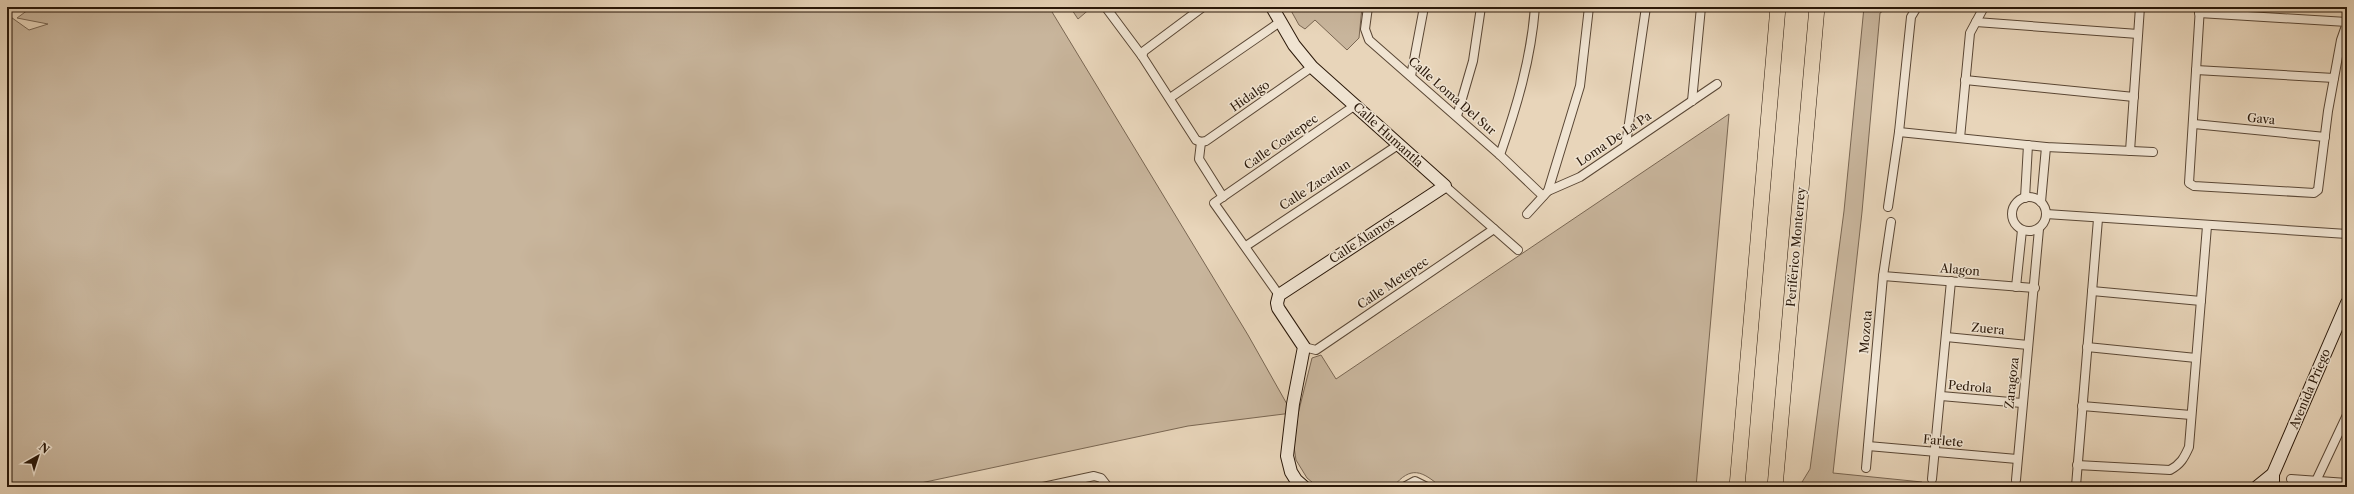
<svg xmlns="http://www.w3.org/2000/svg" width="2354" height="494" font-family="'Libre Caslon Text',serif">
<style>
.green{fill:#c8b59c;stroke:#796652}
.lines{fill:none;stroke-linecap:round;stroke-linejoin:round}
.street-casing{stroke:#5a4735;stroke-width:10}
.secondary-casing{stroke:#2a1809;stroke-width:14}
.highway-casing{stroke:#2a1809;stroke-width:16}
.street{stroke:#f0e4d2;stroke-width:8}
.secondary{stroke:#f0e4d2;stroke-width:12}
.highway{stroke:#e8d5ba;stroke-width:15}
.labels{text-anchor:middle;stroke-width:3;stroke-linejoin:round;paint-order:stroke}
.street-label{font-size:12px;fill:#2a1809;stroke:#f0e4d2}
</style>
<rect width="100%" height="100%" fill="#e8d5ba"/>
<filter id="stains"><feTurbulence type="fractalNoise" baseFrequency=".005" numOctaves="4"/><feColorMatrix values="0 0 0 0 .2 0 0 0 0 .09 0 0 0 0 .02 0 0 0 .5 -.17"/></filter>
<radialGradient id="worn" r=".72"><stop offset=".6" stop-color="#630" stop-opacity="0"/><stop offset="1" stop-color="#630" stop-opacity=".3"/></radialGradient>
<g class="green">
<path d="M7 7H18L8 15 29 30 48 24 17 18 32 7H1049L1248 335 1292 413 1188 426 902 487H7Z"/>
<path d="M1070 7H1092L1078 19Z"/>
<path d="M1289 7H1362L1359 38 1347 50 1315 20 1305 29 1299 25Z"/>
<path d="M1864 7H1889L1880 13 1862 212 1833 473 1922 482V487H1799L1810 469 1844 211Z"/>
<path d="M1729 114 1696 487H1441C1422 471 1411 465 1393 487H1318L1307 478 1296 460 1294 447 1298 414 1312 358 1321 355 1336 379Z"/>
</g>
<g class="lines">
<defs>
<g id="street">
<path d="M1110 7 1107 9 1142 56 1196 140 1201 142"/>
<path d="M1368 7 1365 29 1369 40 1500 155 1543 196"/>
<path d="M2200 7 2189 183 2194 186 2314 193 2318 190 2328 111 2341 40 2347 23"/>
<path d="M2199 13 2347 22"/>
<path d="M1976 22 2138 34"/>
<path d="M1142 56 1144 51 1203 7"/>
<path d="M2196 70 2334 78"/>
<path d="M1411 76 1424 7"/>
<path d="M1965 80 2134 97"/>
<path d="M1170 98 1280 22"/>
<path d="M1692 101 1701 7"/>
<path d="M1457 116 1473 61 1481 7"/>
<path d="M2194 124 2325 137"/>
<path d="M1899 132 2046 147 2153 152"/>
<path d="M1960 138 1970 33 1984 7"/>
<path d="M1201 142 1206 141 1312 67"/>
<path d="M1201 142 1199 159 1223 197"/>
<path d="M1626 144 1646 7"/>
<path d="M2130 151 2140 7"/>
<path d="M1500 155C1517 106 1531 59 1535 7"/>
<path d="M1445 186 1518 250"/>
<path d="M1548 191 1580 86 1589 7"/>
<circle cx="2029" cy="214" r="17"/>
<path d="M2025 198 2028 145"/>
<path d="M2041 202 2046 147"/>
<path d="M1888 207 1899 132 1911 17 1917 7"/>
<path d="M1527 214 1548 191 1580 177 1717 84"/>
<path d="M2046 214 2347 234"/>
<path d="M1246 246 1398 145"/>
<path d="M1883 276 2035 288"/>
<path d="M2016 287 2022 230"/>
<path d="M2092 291 2201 301"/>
<path d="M1279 295 1214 203 1354 106"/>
<path d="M1946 337 2028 345"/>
<path d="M1304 347 1316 350 1494 229"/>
<path d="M2087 347 2196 358"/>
<path d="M1941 396 2022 403"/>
<path d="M2082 406 2191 415"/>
<path d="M1868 446 2017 459"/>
<path d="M2077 465 2170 470C2181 464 2184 458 2189 447L2207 226"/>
<path d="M1866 468 1883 276 1891 222"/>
<path d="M1932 479 1951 281"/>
<path d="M2291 479 2347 483"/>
<path d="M2016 480 2039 229"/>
<path d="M2316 481 2347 415"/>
<path d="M2076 486 2098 219"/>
<path d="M1043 487 1094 476 1101 478 1108 487"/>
<path d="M1404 487 1415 481 1427 487"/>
</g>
<g id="secondary">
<path d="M1272 7 1294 45 1312 67 1445 186 1279 295 1277 303 1278 308 1304 347 1293 404 1287 456 1291 472 1296 480 1304 487"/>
<path d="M2257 487 2273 474"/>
<path d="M2273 487V474L2347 303"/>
</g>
<g id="highway">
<path d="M1737 487 1778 7"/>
<path d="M1775 487 1817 7"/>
</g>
</defs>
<use href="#street" class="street-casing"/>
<use href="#secondary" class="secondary-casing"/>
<use href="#highway" class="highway-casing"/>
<use href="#street" class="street"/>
<use href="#secondary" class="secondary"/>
<use href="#highway" class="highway"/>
</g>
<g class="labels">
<g class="street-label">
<text transform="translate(1250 96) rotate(-35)" y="4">Hidalgo</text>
<text transform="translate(1452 96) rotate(41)" y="4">Calle Loma Del Sur</text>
<text transform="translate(2261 119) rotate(5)" y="4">Gava</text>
<text transform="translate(1388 135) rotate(42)" y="4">Calle Humantla</text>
<text transform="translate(1614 139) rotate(-34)" y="4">Loma De La Pa</text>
<text transform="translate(1281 142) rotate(-35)" y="4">Calle Coatepec</text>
<text transform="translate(1315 185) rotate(-33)" y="4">Calle Zacatlan</text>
<text transform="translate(1362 240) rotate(-33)" y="4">Calle Álamos</text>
<text transform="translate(1796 247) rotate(-85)" y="4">Periférico Monterrey</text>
<text transform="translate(1960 270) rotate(5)" y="4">Alagon</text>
<text transform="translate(1393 283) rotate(-34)" y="4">Calle Metepec</text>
<text transform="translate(1988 329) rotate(5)" y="4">Zuera</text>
<text transform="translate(1866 332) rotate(-85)" y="4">Mozota</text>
<text transform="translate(2012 383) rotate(-84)" y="4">Zaragoza</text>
<text transform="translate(1970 387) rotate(5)" y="4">Pedrola</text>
<text transform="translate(2310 389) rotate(-67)" y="4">Avenida Priego</text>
<text transform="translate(1943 441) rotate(5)" y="4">Farlete</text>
</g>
</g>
<rect width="2354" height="494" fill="none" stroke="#e8d5ba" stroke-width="24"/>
<rect x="8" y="8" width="2338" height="478" fill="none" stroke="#2a1809" stroke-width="2"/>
<rect x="12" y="12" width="2330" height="470" fill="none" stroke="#2a1809"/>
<g transform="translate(38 456) rotate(39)" stroke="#f0e4d2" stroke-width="3" paint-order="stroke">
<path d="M0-3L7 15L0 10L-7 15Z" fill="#2a1809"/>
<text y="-6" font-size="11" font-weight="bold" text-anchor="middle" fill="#2a1809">N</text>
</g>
<rect width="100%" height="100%" filter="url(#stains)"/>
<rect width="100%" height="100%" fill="url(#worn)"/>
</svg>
